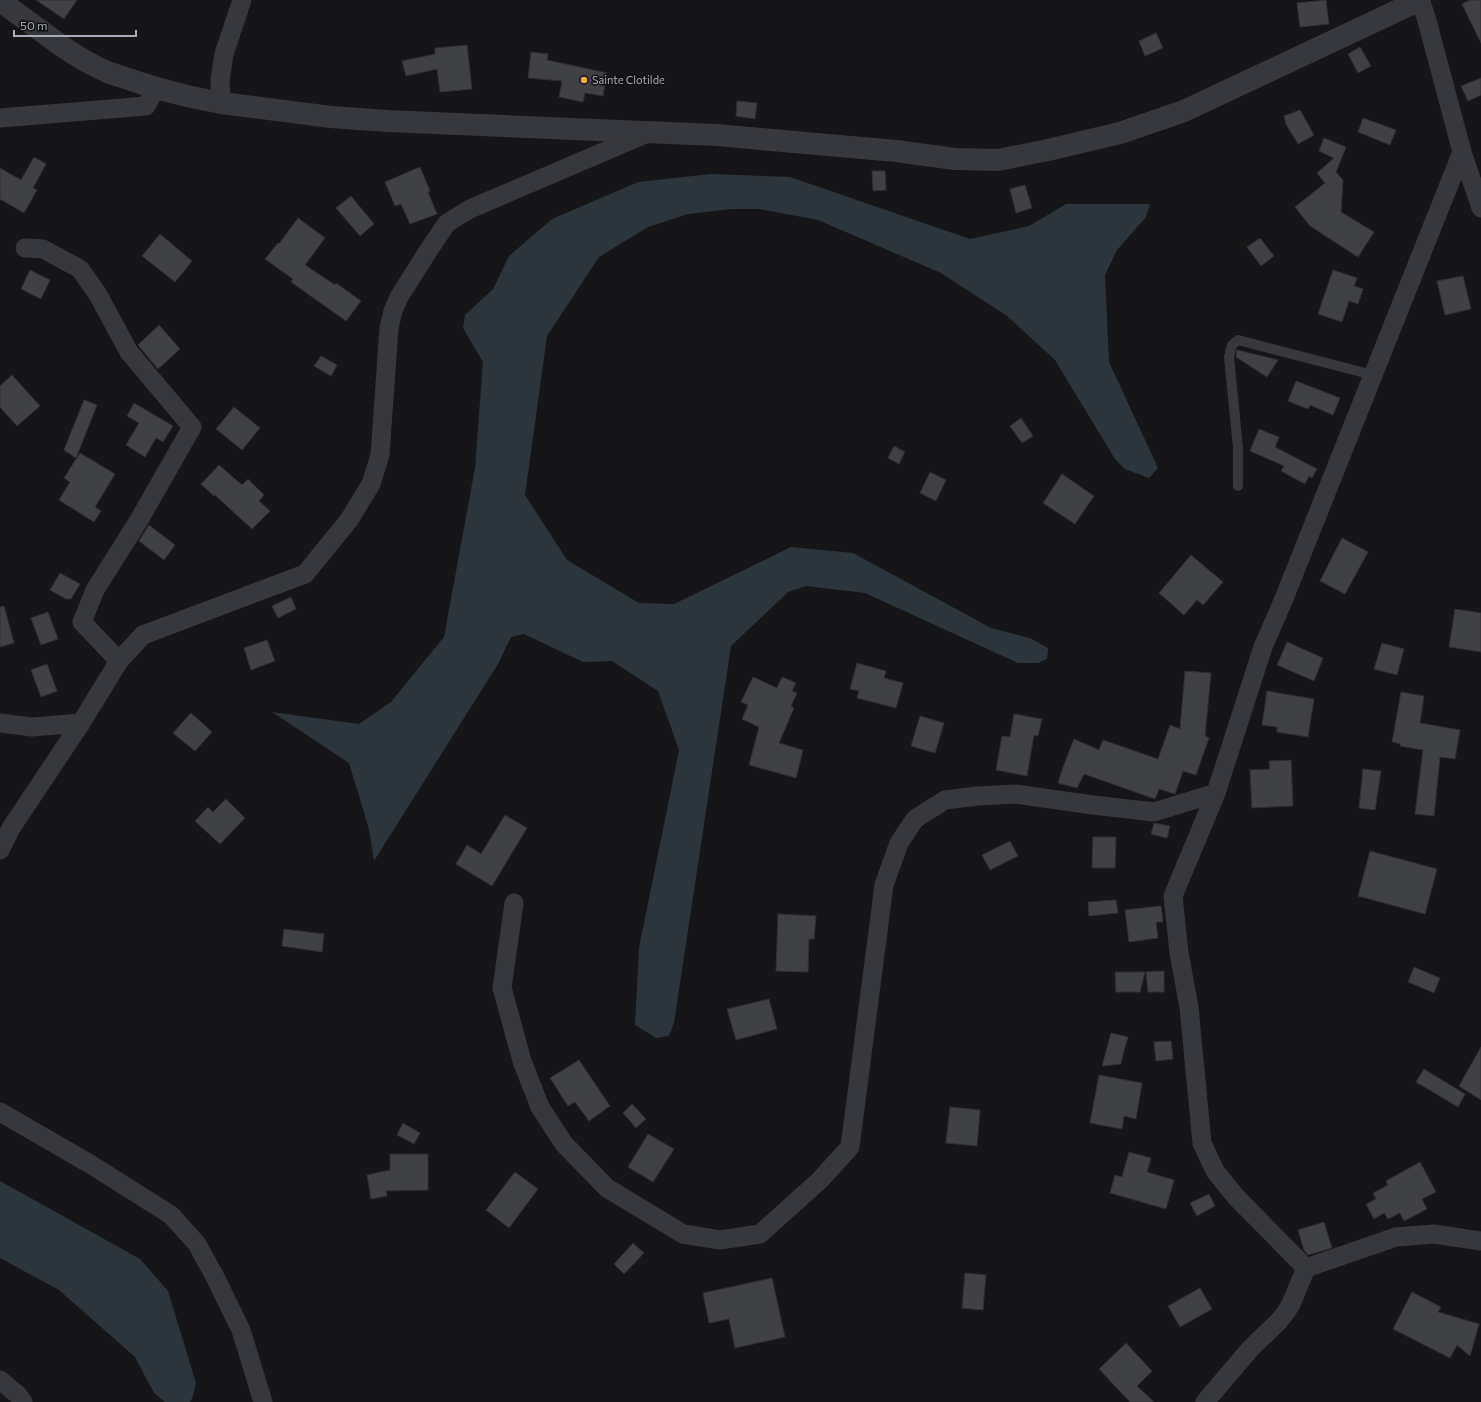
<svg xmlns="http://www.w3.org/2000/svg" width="1481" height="1402" font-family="Commissioner,sans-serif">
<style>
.water{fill:#2c353c}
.building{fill:#404145;stroke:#303034}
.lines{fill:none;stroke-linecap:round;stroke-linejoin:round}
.service{stroke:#37383d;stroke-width:10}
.minor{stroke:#37383d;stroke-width:19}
.tertiary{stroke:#37383d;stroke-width:22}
.poi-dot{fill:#f2b134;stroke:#111113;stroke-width:1.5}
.labels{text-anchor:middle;stroke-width:3;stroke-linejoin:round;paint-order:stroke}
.poi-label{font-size:11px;fill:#a8adb8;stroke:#111113;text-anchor:start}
</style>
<rect width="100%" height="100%" fill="#161618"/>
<g class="water">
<path d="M711 174 790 177 970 239 1029 226 1066 204H1150L1146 217 1117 250 1105 275 1109 362 1158 468 1149 478 1125 469 1115 459 1055 360 1007 316 941 273 818 220 760 209H732L688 214 648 227 599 257 547 336 525 495 567 560 639 603 674 604 791 547 853 553 991 628 1030 638 1048 648 1047 659 1038 663H1018L865 593 806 586 788 592 731 646 674 1023 669 1036 656 1038 635 1025 639 948 679 750 658 691 612 661 583 662 524 634 511 637 498 664 374 861 369 829 349 763 272 712 359 724 391 702 444 637 475 468 483 362 463 328 465 315 493 289 509 256 552 219 638 182Z"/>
<path d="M0 1181 140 1259 168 1291 196 1383 193 1396 190 1402H165L154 1393 135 1357 59 1290 0 1258Z"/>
</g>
<g class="building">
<path d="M36 0H77L64 19Z"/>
<path d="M1326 0 1329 24 1300 27 1297 3Z"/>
<path d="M1470 0H1481V43L1462 4Z"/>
<path d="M1156 33 1163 48 1145 56 1139 41Z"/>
<path d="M467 45 472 89 440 92 437 69 406 76 402 61 435 54V48Z"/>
<path d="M1360 47 1371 66 1358 73 1348 54Z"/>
<path d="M531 52 548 54 547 60 607 73 603 96 585 93 583 102 559 97 562 81 528 78Z"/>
<path d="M1481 78V95L1468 101 1461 86Z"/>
<path d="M737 101 757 103 755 119 736 116Z"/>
<path d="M1300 110 1314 135 1298 144 1286 124 1284 116Z"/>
<path d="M1363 118 1396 130 1390 145 1358 132Z"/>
<path d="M1324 138 1346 147 1336 172 1343 180 1341 212 1374 232 1358 257 1310 226 1295 207 1325 183 1317 173 1334 158 1319 151Z"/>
<path d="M34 157 46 164 33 188 37 190 24 213 0 199V168L21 180Z"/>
<path d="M420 167 430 191 428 192 437 214 410 224 401 204 395 206 385 182Z"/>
<path d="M872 171H885L886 190 873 191Z"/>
<path d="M1025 185 1032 208 1016 213 1010 189Z"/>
<path d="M351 196 374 224 360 236 336 208Z"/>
<path d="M298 218 325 238 305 265 335 285 336 283 361 301 346 321 291 282 293 279 265 259 278 243 279 244Z"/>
<path d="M160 234 192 261 175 282 142 256Z"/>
<path d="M1260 238 1274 256 1261 266 1247 247Z"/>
<path d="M30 270 50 280 41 299 21 289Z"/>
<path d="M1333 270 1357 278 1354 286 1363 289 1358 304 1349 301 1342 322 1318 314Z"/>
<path d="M1463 276 1471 309 1445 315 1437 281Z"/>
<path d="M159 325 180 349 158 369 138 345Z"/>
<path d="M1237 350 1278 360 1267 377 1236 357Z"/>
<path d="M321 356 337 365 331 376 314 366Z"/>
<path d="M12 375 40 406 17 426 0 407V386Z"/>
<path d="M1296 381 1340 398 1333 415 1310 405 1308 409 1288 401Z"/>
<path d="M84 400 97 405 76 458 64 450Z"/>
<path d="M134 403 173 426 163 442 156 438 145 457 126 445 139 423 127 416Z"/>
<path d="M234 407 260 428 242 450 216 429Z"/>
<path d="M1021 418 1033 436 1022 443 1010 426Z"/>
<path d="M1259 429 1279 437 1275 447 1317 469 1312 478 1309 476 1305 484 1281 471 1284 466 1250 451Z"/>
<path d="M894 446 905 452 899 464 888 458Z"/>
<path d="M80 453 115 474 95 507 101 511 94 522 59 500 70 482 64 478Z"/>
<path d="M219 465 242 485 248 479 264 495 259 501 270 511 252 529 215 495 214 496 201 484Z"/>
<path d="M930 472 946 480 936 501 920 493Z"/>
<path d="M1062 474 1094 496 1075 524 1043 503Z"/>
<path d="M149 525 175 545 164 560 139 541Z"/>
<path d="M1342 538 1368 552 1345 594 1320 581Z"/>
<path d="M1191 555 1223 582 1203 605 1197 600 1184 615 1159 593Z"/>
<path d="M60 573 80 584 71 599H66L50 590Z"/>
<path d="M291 597 296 609 278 618 272 606Z"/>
<path d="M4 606 14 643 0 647V607Z"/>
<path d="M1455 609 1481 613V652L1449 647Z"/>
<path d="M48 612 58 639 41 645 31 618Z"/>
<path d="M267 640 275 661 251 670 244 648Z"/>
<path d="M1287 642 1323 658 1314 681 1277 665Z"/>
<path d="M1382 643 1404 649 1397 675 1374 669Z"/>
<path d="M857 663 886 671 884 678 903 683 896 708 857 698 859 691 850 689Z"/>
<path d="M47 664 57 691 41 697 31 670Z"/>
<path d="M1185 671 1211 673 1205 736 1209 738 1196 775 1183 771 1175 794 1159 789 1155 799 1084 774 1077 788 1058 783 1062 770 1074 739 1099 750 1103 740 1158 759 1170 725 1180 729Z"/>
<path d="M753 677 777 688 782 677 796 683 792 691 797 693 791 706 794 708 779 743 803 750 796 778 749 765 759 727 742 719 748 705 741 702Z"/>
<path d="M1267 691 1314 699 1308 737 1277 732V727L1262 725Z"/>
<path d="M1401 692 1424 696 1420 723 1460 730 1455 759 1440 757 1434 816 1415 814 1423 750 1400 746 1401 744 1392 742Z"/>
<path d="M191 713 212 732 195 751 173 733Z"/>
<path d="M1014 714 1042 719 1038 736 1034 735 1027 776 996 770 1002 736 1010 737Z"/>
<path d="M920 716 944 723 935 753 911 746Z"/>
<path d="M1291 760 1293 806 1252 808 1250 770 1270 769 1269 761Z"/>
<path d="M1363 769 1381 771 1375 810 1359 808Z"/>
<path d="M226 799 245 818 220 844 195 821 208 807 213 812Z"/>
<path d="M505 815 527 828 492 886 456 864 467 845 481 854Z"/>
<path d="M1154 823 1170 826 1167 838 1151 834Z"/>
<path d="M1093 837H1116L1115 868H1092Z"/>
<path d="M1010 841 1018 856 990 870 982 855Z"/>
<path d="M1370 851 1437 869 1425 914 1358 896Z"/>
<path d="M1116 900 1118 913 1089 916 1088 902Z"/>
<path d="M1161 906 1163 922H1156L1158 938 1129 942 1125 910Z"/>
<path d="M778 914 816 916 814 939H809L808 972 776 971Z"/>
<path d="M284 929 324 934 322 952 282 946Z"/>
<path d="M1414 967 1440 978 1434 993 1408 982Z"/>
<path d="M1164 971V992H1148L1146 972Z"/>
<path d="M1115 972H1145L1140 992H1116Z"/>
<path d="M769 999 777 1029 736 1040 727 1009Z"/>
<path d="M1111 1033 1128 1037 1123 1054 1121 1064 1102 1066Z"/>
<path d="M1171 1041 1173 1059 1156 1061 1154 1042Z"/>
<path d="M1481 1047V1100L1459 1086Z"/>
<path d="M579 1060 610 1106 589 1121 575 1102 568 1106 550 1078Z"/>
<path d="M1424 1069 1465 1094 1458 1107 1416 1082Z"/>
<path d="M1099 1075 1142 1083 1136 1119 1124 1116 1122 1129 1090 1123Z"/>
<path d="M632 1104 646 1119 636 1128 623 1113Z"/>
<path d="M950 1107 980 1110 977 1146 946 1143Z"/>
<path d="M403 1123 420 1133 414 1144 397 1135Z"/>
<path d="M648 1134 674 1149 653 1182 628 1167Z"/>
<path d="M1129 1152 1151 1158 1147 1172 1174 1180 1166 1209 1110 1193 1115 1175 1122 1177Z"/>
<path d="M390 1154H428V1190L386 1191 387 1196 371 1199 367 1175 390 1170Z"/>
<path d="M1420 1162 1436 1192 1422 1199 1427 1209 1404 1221 1400 1213 1388 1219 1384 1213 1374 1219 1366 1204 1376 1199 1373 1193 1388 1185 1386 1181Z"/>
<path d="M515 1172 538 1189 509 1228 486 1210Z"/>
<path d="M1209 1194 1215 1206 1197 1216 1190 1203Z"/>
<path d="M1324 1222 1332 1248 1308 1255 1304 1250 1298 1230Z"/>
<path d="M633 1243 644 1253 624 1274 614 1264Z"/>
<path d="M965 1273 986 1275 983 1310 962 1308Z"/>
<path d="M772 1278 785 1337 735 1348 729 1319 709 1323 703 1293Z"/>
<path d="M1200 1288 1212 1309 1180 1327 1168 1306Z"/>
<path d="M1412 1292 1441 1307 1438 1312 1479 1324 1470 1356 1457 1345 1450 1358 1393 1329Z"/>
<path d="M1126 1343 1152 1371 1137 1386 1154 1402H1130L1099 1369Z"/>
</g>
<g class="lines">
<path class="service" d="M1238 486V448L1229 357 1232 345 1238 340 1373 375"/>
<g class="minor">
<path d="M1420 0 1426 17 1462 152 1481 208"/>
<path d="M221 103 220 80 224 54 242 0"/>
<path d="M0 118 146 106 156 88"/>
<path d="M1462 152 1283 601 1263 647 1216 793 1173 896 1179 953 1189 1007 1202 1143 1215 1171 1236 1197 1306 1268 1396 1237 1434 1234 1481 1241"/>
<path d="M25 248 43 249 80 269 97 293 129 352 192 427 139 520 95 590 82 622 119 661"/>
<path d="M0 723 32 727 81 723"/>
<path d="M0 850 11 828 81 723 119 661 143 635 305 574 349 520 371 484 380 455 389 328 393 311 399 297 430 248 447 223 470 209 650 132"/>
<path d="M514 903 502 988 522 1061 540 1107 564 1144 607 1188 683 1234 720 1240 760 1234 820 1180 850 1147 884 885 899 843 915 819 945 800 977 796 1015 794 1093 805 1154 812 1216 793"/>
<path d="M0 1112 90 1164 171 1215 197 1244 214 1275 241 1330 263 1402"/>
<path d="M0 1380 18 1395 23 1402"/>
<path d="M1205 1402 1251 1348 1279 1321 1286 1312 1291 1304 1306 1268"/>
</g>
<path class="tertiary" d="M0 1 63 47 85 61 107 72 156 88 187 96 221 103 331 117 387 121 716 135 896 151 955 159 998 160 1048 150 1120 133 1184 111 1420 0"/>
</g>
<circle class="poi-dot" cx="584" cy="80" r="4"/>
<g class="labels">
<g class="poi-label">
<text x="592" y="84">Sainte Clotilde</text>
</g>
</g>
<path d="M14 30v6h122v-6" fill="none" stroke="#a8adb8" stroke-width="2"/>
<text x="20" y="30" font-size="12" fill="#a8adb8" stroke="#111113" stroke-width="3" paint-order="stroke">50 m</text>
</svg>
